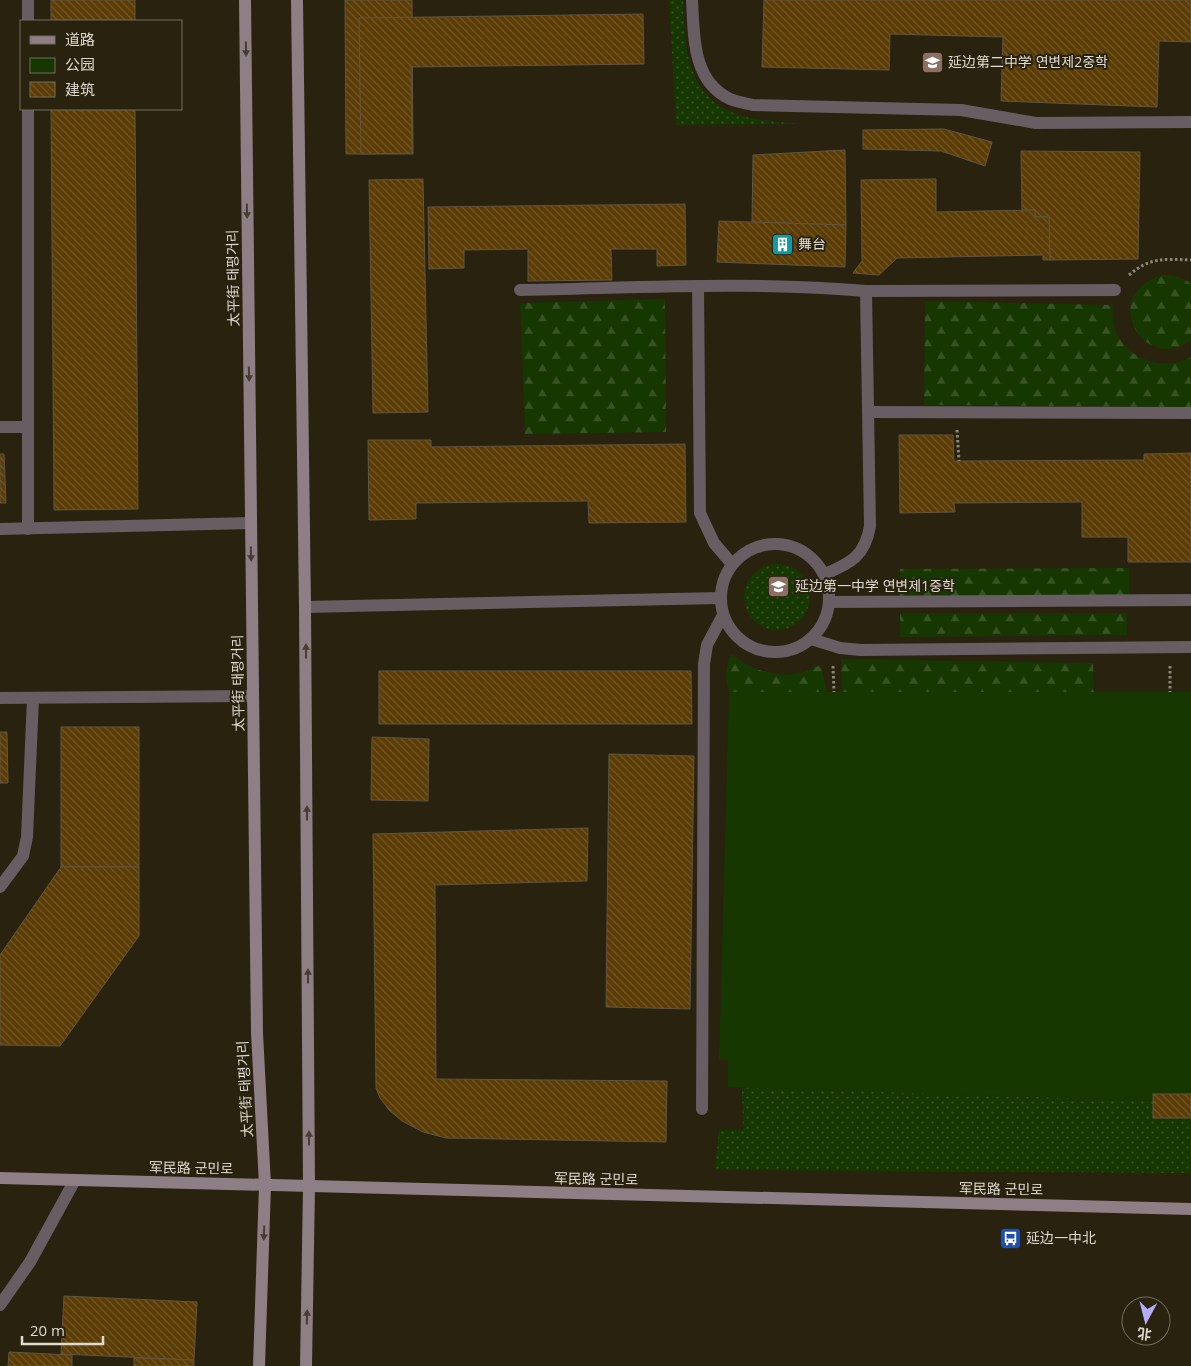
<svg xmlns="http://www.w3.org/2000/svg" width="1191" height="1366" font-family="'Open Sans','Noto Sans SC','Noto Sans KR',sans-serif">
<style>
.grass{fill:url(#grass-dots)}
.forest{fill:url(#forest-firs)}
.park{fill:#163700}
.building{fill:url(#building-back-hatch);stroke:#615442}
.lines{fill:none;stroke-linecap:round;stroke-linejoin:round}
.path{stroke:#8d8778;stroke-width:3;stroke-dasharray:2.5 2.5;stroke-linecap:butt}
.lane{stroke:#675d62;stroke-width:12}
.street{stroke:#675d62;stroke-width:12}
.secondary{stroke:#8e7e85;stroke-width:12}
.oneway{fill:#473e32}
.labels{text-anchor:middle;stroke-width:4;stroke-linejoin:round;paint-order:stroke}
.poi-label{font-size:14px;fill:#dfdacf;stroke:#29220f;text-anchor:start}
.street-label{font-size:14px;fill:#dfdacf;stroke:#29220f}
</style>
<defs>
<pattern id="grass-dots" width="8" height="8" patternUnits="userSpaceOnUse" patternTransform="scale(1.25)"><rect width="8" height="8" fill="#163700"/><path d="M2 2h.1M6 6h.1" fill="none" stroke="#375324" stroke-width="1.8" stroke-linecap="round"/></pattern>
<pattern id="forest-firs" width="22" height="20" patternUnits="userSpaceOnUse" patternTransform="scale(1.25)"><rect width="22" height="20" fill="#163700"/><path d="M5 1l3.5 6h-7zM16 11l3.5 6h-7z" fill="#375324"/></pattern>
<pattern id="building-back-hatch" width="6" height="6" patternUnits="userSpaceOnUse" patternTransform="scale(1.25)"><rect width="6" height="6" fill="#5b3c05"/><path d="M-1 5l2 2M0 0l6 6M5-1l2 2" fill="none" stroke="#725828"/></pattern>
</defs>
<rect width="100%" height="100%" fill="#29220f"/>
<g class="grass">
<path d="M669 0H683C685 48 686 96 739 115 756 121 778 121 796 124L676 125Z"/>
<circle cx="777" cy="597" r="33"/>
<path d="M742 1087 1191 1102V1173L715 1170 719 1130H743Z"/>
</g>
<g class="forest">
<path d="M1162 275C1173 275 1182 276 1191 284V340C1148 376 1095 297 1162 275Z"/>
<path d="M665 299 666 432 525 434 520 303Z"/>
<path d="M925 301 1113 305C1113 312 1112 319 1114 325 1121 358 1164 373 1191 357V407L924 405Z"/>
<path d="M1129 568V597H900V569Z"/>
<path d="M900 613H1127V635L900 637Z"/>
<path d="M731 654C749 668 771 677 795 674 804 673 813 668 821 665L827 692H729C725 677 725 669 731 654Z"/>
<path d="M841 659 1093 663 1094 692H842Z"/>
</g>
<path class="park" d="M729 692H1191V1102L728 1087V1060H719Z"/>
<g class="building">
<rect x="51" y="0" width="84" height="21"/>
<path d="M345 0H412L413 154H346Z"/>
<path d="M764 0H1191V42L1159 41 1157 107 1001 101 1003 37 890 34 889 70 762 67Z"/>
<path d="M643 14 644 64 411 67 412 153 361 154 359 18Z"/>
<path d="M51 109H135L138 509 54 510Z"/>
<path d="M944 129 992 142 985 166 941 151 863 149V130Z"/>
<path d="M845 150 846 225 752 222 753 155Z"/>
<path d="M1021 151 1140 152 1138 259 1050 260 1049 217H1035V210H1022Z"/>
<path d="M423 179 428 412 373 413 369 180Z"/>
<path d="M936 179V212L1035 210V217H1049L1050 260H1043V255L897 258 879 275 853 273 862 261 861 180Z"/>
<path d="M685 204 686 265 657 266V249H611L612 280 528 281V249L464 250V268L429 269 428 207Z"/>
<path d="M719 221 846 225 845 267 717 262Z"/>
<path d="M899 435H953L954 461 1144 460V454L1191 453V562H1128V537H1082V502L954 503 955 512 900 513Z"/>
<path d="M368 440H431V447L685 444 686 522 589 523 588 501 416 503V519L369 520Z"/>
<path d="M0 454H4L6 503H0Z"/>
<path d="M379 671H691L692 724H379Z"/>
<rect x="61" y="727" width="78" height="140"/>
<path d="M0 732H7L8 783H0Z"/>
<path d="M372 737 429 739 428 801 371 800Z"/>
<path d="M609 754 694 756 690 1009 606 1007Z"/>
<path d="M588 828 587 881 435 885 436 1079 667 1081 666 1142 446 1138 423 1132 402 1121 389 1110 380 1098 376 1088 373 834Z"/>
<path d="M61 867H139V936L60 1046 0 1045V955Z"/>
<rect x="1153" y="1094" width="38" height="24"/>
<path d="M64 1296 197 1302 194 1360 61 1354Z"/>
<path d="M9 1352 72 1355V1366H8Z"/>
<path d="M134 1358 194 1360V1366H134Z"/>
</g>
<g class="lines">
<g class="path">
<path d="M1129 275C1150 257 1164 259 1191 260"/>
<path d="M957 430 959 461"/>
<path d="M833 666 834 692"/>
<path d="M1170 666V692"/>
</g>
<g class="lane">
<path d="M692 0C694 36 692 81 730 99 737 102 746 103 753 105L961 110 1036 123 1191 122"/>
<path d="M28 21V0"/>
<path d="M698 286 700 513 714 543 732 564"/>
<path d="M520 290C635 288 751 281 866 291L1115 290"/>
<path d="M868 412 1191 413"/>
<path d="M0 427H28"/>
<path d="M0 529 251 523"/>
<path d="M28 529V109"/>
<circle cx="775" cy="598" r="54"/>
<path d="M825 574C851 563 865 556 870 526L866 291"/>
<path d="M829 602 1191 600"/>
<path d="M305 607 720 598"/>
<path d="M811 639 840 648 861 650 1191 647"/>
<path d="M0 698 253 696"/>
<path d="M0 887 23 856 27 837 33 698"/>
<path d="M702 1109 704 664 707 645 723 615"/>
</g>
<path class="street" d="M0 1305 30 1262 75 1180"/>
<g class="secondary">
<path d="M245 0 257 1033 265 1185 259 1366"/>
<path d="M297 0 305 607 309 1187 306 1366"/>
<path d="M0 1178 1191 1209"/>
</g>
</g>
<defs><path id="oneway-solid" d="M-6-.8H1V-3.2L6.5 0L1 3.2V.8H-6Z" transform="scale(1.25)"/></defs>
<g class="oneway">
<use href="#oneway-solid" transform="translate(246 49) rotate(89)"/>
<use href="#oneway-solid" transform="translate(247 211) rotate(89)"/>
<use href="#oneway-solid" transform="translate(249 374) rotate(89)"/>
<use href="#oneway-solid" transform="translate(251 554) rotate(89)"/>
<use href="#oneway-solid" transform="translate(306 651) rotate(-90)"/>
<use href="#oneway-solid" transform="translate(307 813) rotate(-90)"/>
<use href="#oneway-solid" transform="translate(308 976) rotate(-90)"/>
<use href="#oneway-solid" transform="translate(309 1138) rotate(-90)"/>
<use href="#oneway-solid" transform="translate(264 1233) rotate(92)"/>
<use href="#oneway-solid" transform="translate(307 1317) rotate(-89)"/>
</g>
<defs>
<symbol id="school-square" viewBox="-11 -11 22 22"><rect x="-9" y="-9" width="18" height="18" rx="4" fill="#8d6e63" stroke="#29220f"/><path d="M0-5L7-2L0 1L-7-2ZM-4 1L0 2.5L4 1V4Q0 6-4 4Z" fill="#fff"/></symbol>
<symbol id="building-square" viewBox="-11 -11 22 22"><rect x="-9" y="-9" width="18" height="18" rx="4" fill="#0f9aa8" stroke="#29220f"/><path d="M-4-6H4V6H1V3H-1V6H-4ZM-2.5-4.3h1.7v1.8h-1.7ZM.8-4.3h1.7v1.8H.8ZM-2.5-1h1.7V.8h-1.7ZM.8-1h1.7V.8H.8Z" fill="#fff"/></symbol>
<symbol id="bus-square" viewBox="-11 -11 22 22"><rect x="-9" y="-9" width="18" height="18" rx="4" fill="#1a4fb4" stroke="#29220f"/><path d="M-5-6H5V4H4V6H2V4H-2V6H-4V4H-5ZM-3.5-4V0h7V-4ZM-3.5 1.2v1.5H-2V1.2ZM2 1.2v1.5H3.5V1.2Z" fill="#fff"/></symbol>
</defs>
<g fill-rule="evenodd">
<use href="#school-square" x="920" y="50" width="25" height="25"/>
<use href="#building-square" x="770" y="232" width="25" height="25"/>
<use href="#school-square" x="766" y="574" width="25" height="25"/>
<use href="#bus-square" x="998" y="1226" width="25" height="25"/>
</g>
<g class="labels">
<g class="poi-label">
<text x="948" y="67">延边第二中学 연변제2중학</text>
<text x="798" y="249">舞台</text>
<text x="795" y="591">延边第一中学 연변제1중학</text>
<text x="1026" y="1243">延边一中北</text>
</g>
<g class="street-label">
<text transform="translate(233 278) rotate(-91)" y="5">太平街 태평거리</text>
<text transform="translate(238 683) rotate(-91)" y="5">太平街 태평거리</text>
<text transform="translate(245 1089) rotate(-93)" y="5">太平街 태평거리</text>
<text transform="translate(191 1168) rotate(1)" y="5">军民路 군민로</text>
<text transform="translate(596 1179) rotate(1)" y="5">军民路 군민로</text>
<text transform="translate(1001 1189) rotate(1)" y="5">军民路 군민로</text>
</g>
</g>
<rect x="20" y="20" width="162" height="90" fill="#29220f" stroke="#726c5c"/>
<rect x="30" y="36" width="25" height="8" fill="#8e7e85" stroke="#726c5c"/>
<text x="65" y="45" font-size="15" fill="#dfdacf">道路</text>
<rect x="30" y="58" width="25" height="15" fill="#163700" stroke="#726c5c"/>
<text x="65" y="70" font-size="15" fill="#dfdacf">公园</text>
<rect x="30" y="82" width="25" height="15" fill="url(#building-back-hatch)" stroke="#726c5c"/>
<text x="65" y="95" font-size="15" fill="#dfdacf">建筑</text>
<g transform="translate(1146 1321) rotate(187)"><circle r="24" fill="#29220f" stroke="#726c5c"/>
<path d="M0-4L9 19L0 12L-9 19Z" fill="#b3adf9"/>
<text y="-8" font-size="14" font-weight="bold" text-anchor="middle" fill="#dfdacf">北</text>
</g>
<path d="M22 1336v8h81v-8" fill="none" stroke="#dfdacf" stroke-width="2.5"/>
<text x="30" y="1336" font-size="15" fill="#dfdacf" stroke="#29220f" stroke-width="4" paint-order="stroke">20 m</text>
</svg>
